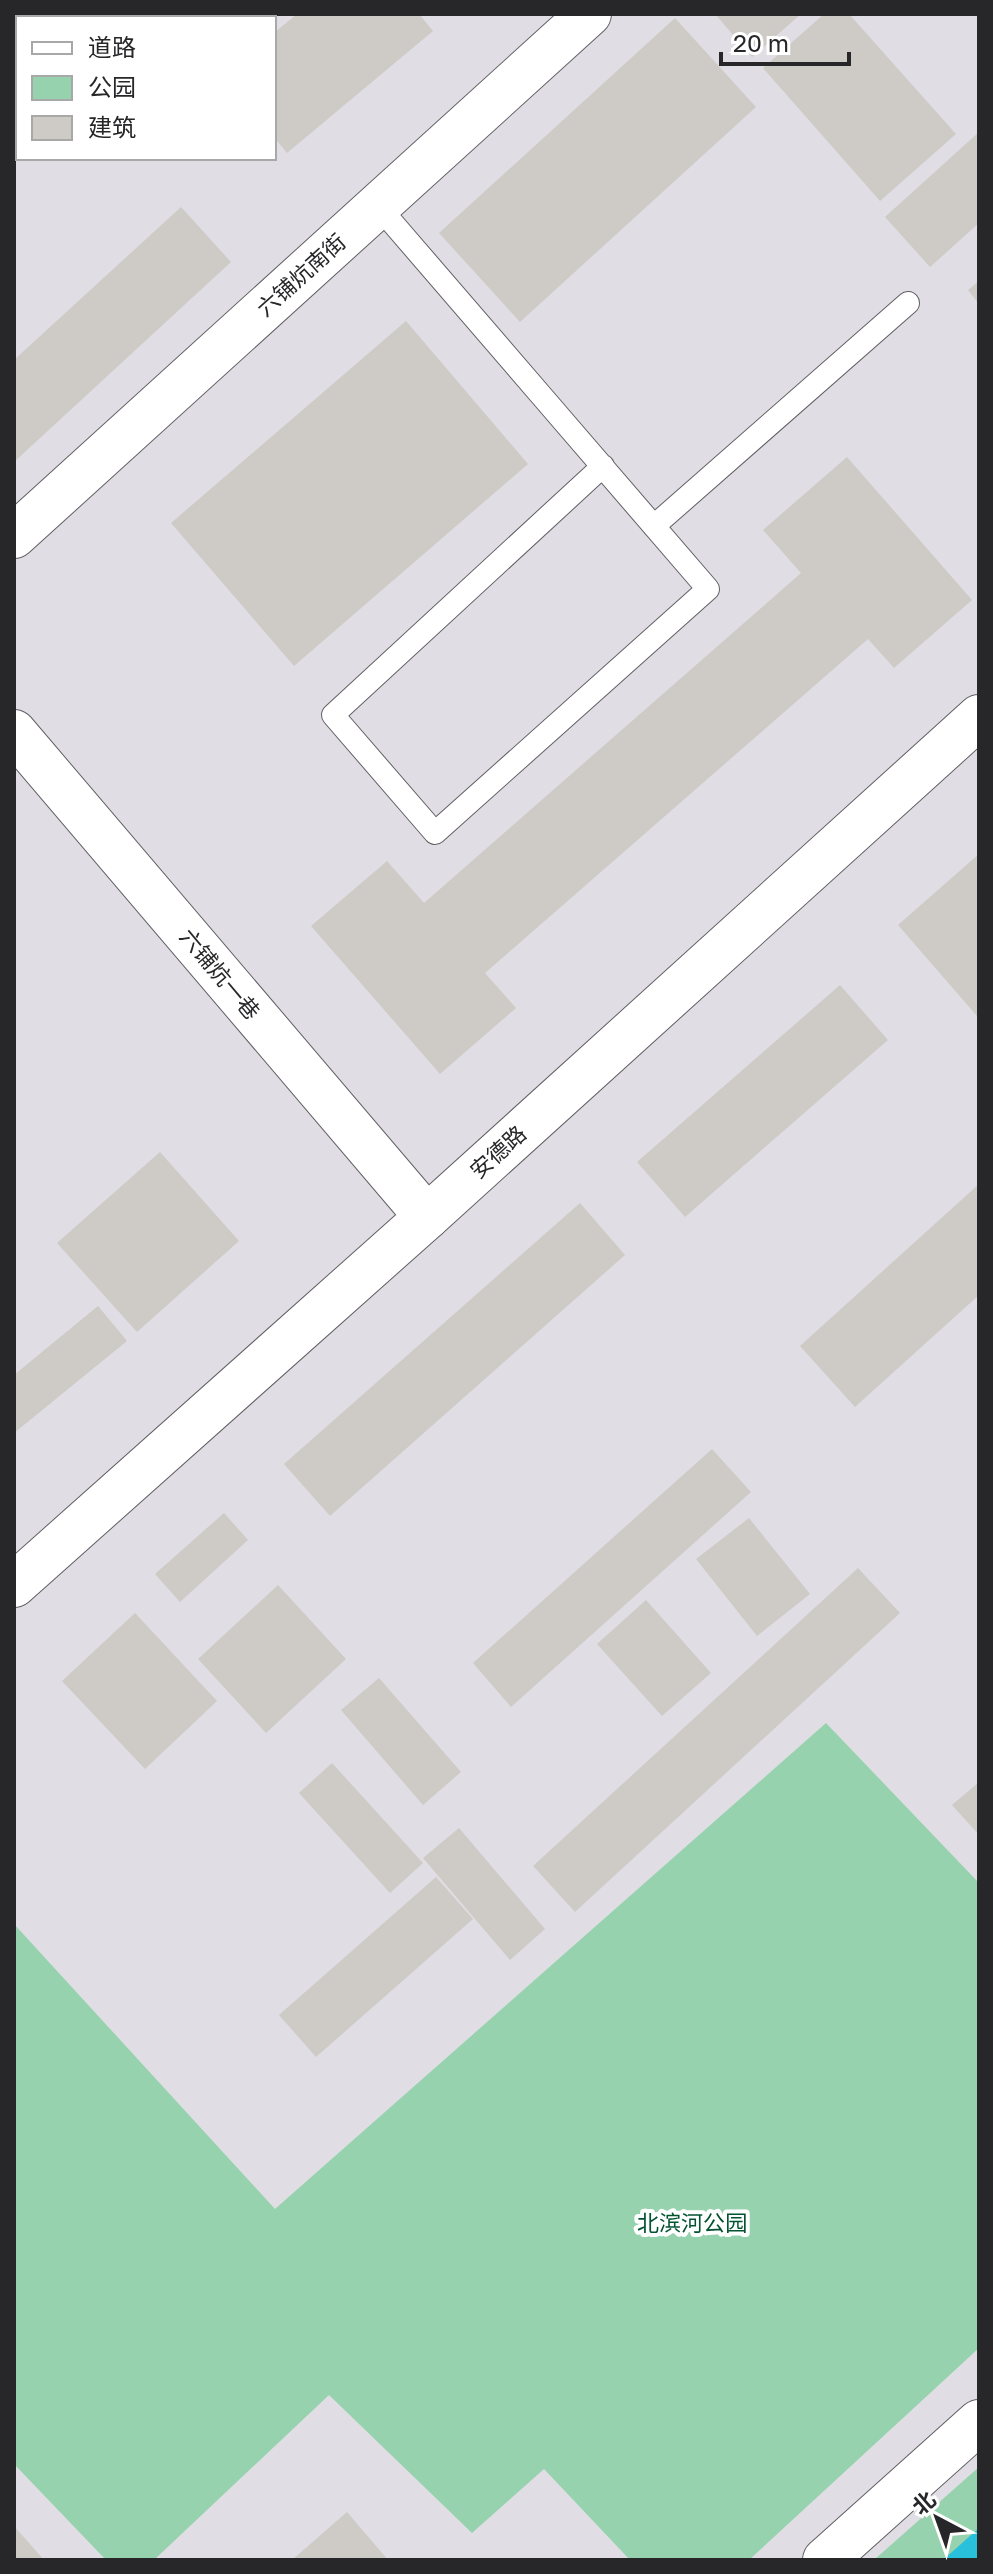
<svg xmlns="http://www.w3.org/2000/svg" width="993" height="2574" font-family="'Golos Text','Noto Sans SC',sans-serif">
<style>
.green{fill:#96d2ad}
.water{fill:#29c0db}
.building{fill:#cecac5}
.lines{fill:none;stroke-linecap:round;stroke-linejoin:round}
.service-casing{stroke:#615f64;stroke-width:24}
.minor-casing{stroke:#615f64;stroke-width:46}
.tertiary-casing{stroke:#615f64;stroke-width:46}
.service{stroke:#fff;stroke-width:22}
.minor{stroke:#fff;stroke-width:44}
.tertiary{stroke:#fff;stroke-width:44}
.labels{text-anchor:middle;stroke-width:8;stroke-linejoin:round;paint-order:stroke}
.street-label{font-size:22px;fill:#272628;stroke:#fff}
.park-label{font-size:22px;fill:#035331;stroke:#fff}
</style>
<rect width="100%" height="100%" fill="#e0dee4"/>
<g class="green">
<path d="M826 1723 979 1883V2348L749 2560H630L544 2469 472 2533 329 2395 154 2560H106L14 2464V1924L275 2209Z"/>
<path d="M979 2467V2560H874Z"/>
</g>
<path class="water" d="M979 2528V2560H943Z"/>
<g class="building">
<path d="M297 14H419L433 31 287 153 274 137V33Z"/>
<path d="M715 14H801L752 57Z"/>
<path d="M824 14H849L956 134 880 201 763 68Z"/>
<path d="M675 18 756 107 520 322 439 233Z"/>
<path d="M18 89V131L14 126V93Z"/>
<path d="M979 132V223L930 267 885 217Z"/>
<path d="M181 207 231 262 14 462V360Z"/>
<path d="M979 281V304L968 290Z"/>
<path d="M406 321 528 464 294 666 171 523Z"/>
<path d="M847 457 972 600 894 668 868 639 485 973 516 1008 440 1074 311 926 387 861 424 903 801 573 763 530Z"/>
<path d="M979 854V1014L977 1016 898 925Z"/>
<path d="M840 985 888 1040 685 1217 637 1162Z"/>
<path d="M160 1152 239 1241 137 1332 57 1243Z"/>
<path d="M979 1184V1295L855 1407 800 1346Z"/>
<path d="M580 1203 625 1255 330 1516 284 1464Z"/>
<path d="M98 1306 127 1341 14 1433V1375Z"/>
<path d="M712 1449 751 1492 511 1707 473 1663Z"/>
<path d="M224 1513 248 1540 180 1602 155 1574Z"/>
<path d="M749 1518 810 1594 757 1636 696 1559Z"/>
<path d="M858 1568 900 1613 575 1912 533 1866Z"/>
<path d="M278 1585 346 1659 266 1733 198 1659Z"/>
<path d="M646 1600 711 1673 662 1716 597 1644Z"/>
<path d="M135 1613 217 1701 145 1769 62 1681Z"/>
<path d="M379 1678 461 1772 423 1805 341 1710Z"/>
<path d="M332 1763 423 1863 390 1893 299 1793Z"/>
<path d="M979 1782V1835L952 1805Z"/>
<path d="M459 1828 545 1929 510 1960 423 1858Z"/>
<path d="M436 1877 473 1919 316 2057 279 2015Z"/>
<path d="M347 2512 388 2560H292Z"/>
<path d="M14 2526 44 2560H14Z"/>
</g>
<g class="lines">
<defs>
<g id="service">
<path d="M378 206C488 334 598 461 708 589L435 833 333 715 603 466"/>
<path d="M654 526 908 303"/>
</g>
<g id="minor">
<path d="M14 536 589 14"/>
<path d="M14 732 427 1217"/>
</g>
<g id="tertiary">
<path d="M14 1585 427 1217 979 717"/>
<path d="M825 2560 979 2422"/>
</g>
</defs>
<use href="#service" class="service-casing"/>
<use href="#minor" class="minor-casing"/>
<use href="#tertiary" class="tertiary-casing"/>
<use href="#service" class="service"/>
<use href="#minor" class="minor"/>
<use href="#tertiary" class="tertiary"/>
</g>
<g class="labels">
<g class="street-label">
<text transform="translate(301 275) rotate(-42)" y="8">六铺炕南街</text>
<text transform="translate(220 974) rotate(50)" y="8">六铺炕一巷</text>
<text transform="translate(498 1152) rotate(-42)" y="8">安德路</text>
</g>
<g class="park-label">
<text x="692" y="2231">北滨河公园</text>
</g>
</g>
<rect width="993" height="2574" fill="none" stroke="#272628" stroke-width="32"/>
<rect x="16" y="16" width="260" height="144" fill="#ffffff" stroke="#a9a8a9" stroke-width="2"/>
<rect x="32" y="42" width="40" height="12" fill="#ffffff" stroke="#a9a8a9" stroke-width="2"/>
<text x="88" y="56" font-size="24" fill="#272628">道路</text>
<rect x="32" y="76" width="40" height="24" fill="#96d2ad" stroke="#a9a8a9" stroke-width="2"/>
<text x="88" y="96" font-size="24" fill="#272628">公园</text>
<rect x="32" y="116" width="40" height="24" fill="#cecac5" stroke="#a9a8a9" stroke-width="2"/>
<text x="88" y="136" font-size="24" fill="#272628">建筑</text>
<g transform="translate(937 2518) rotate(319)" stroke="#ffffff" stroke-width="6" paint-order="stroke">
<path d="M0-6L14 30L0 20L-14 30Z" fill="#272628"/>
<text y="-12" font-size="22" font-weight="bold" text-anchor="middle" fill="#272628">北</text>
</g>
<path d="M721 52v12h128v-12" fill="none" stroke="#272628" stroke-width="4"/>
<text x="733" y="52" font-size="24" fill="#272628" stroke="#ffffff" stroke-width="6" paint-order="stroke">20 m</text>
</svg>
